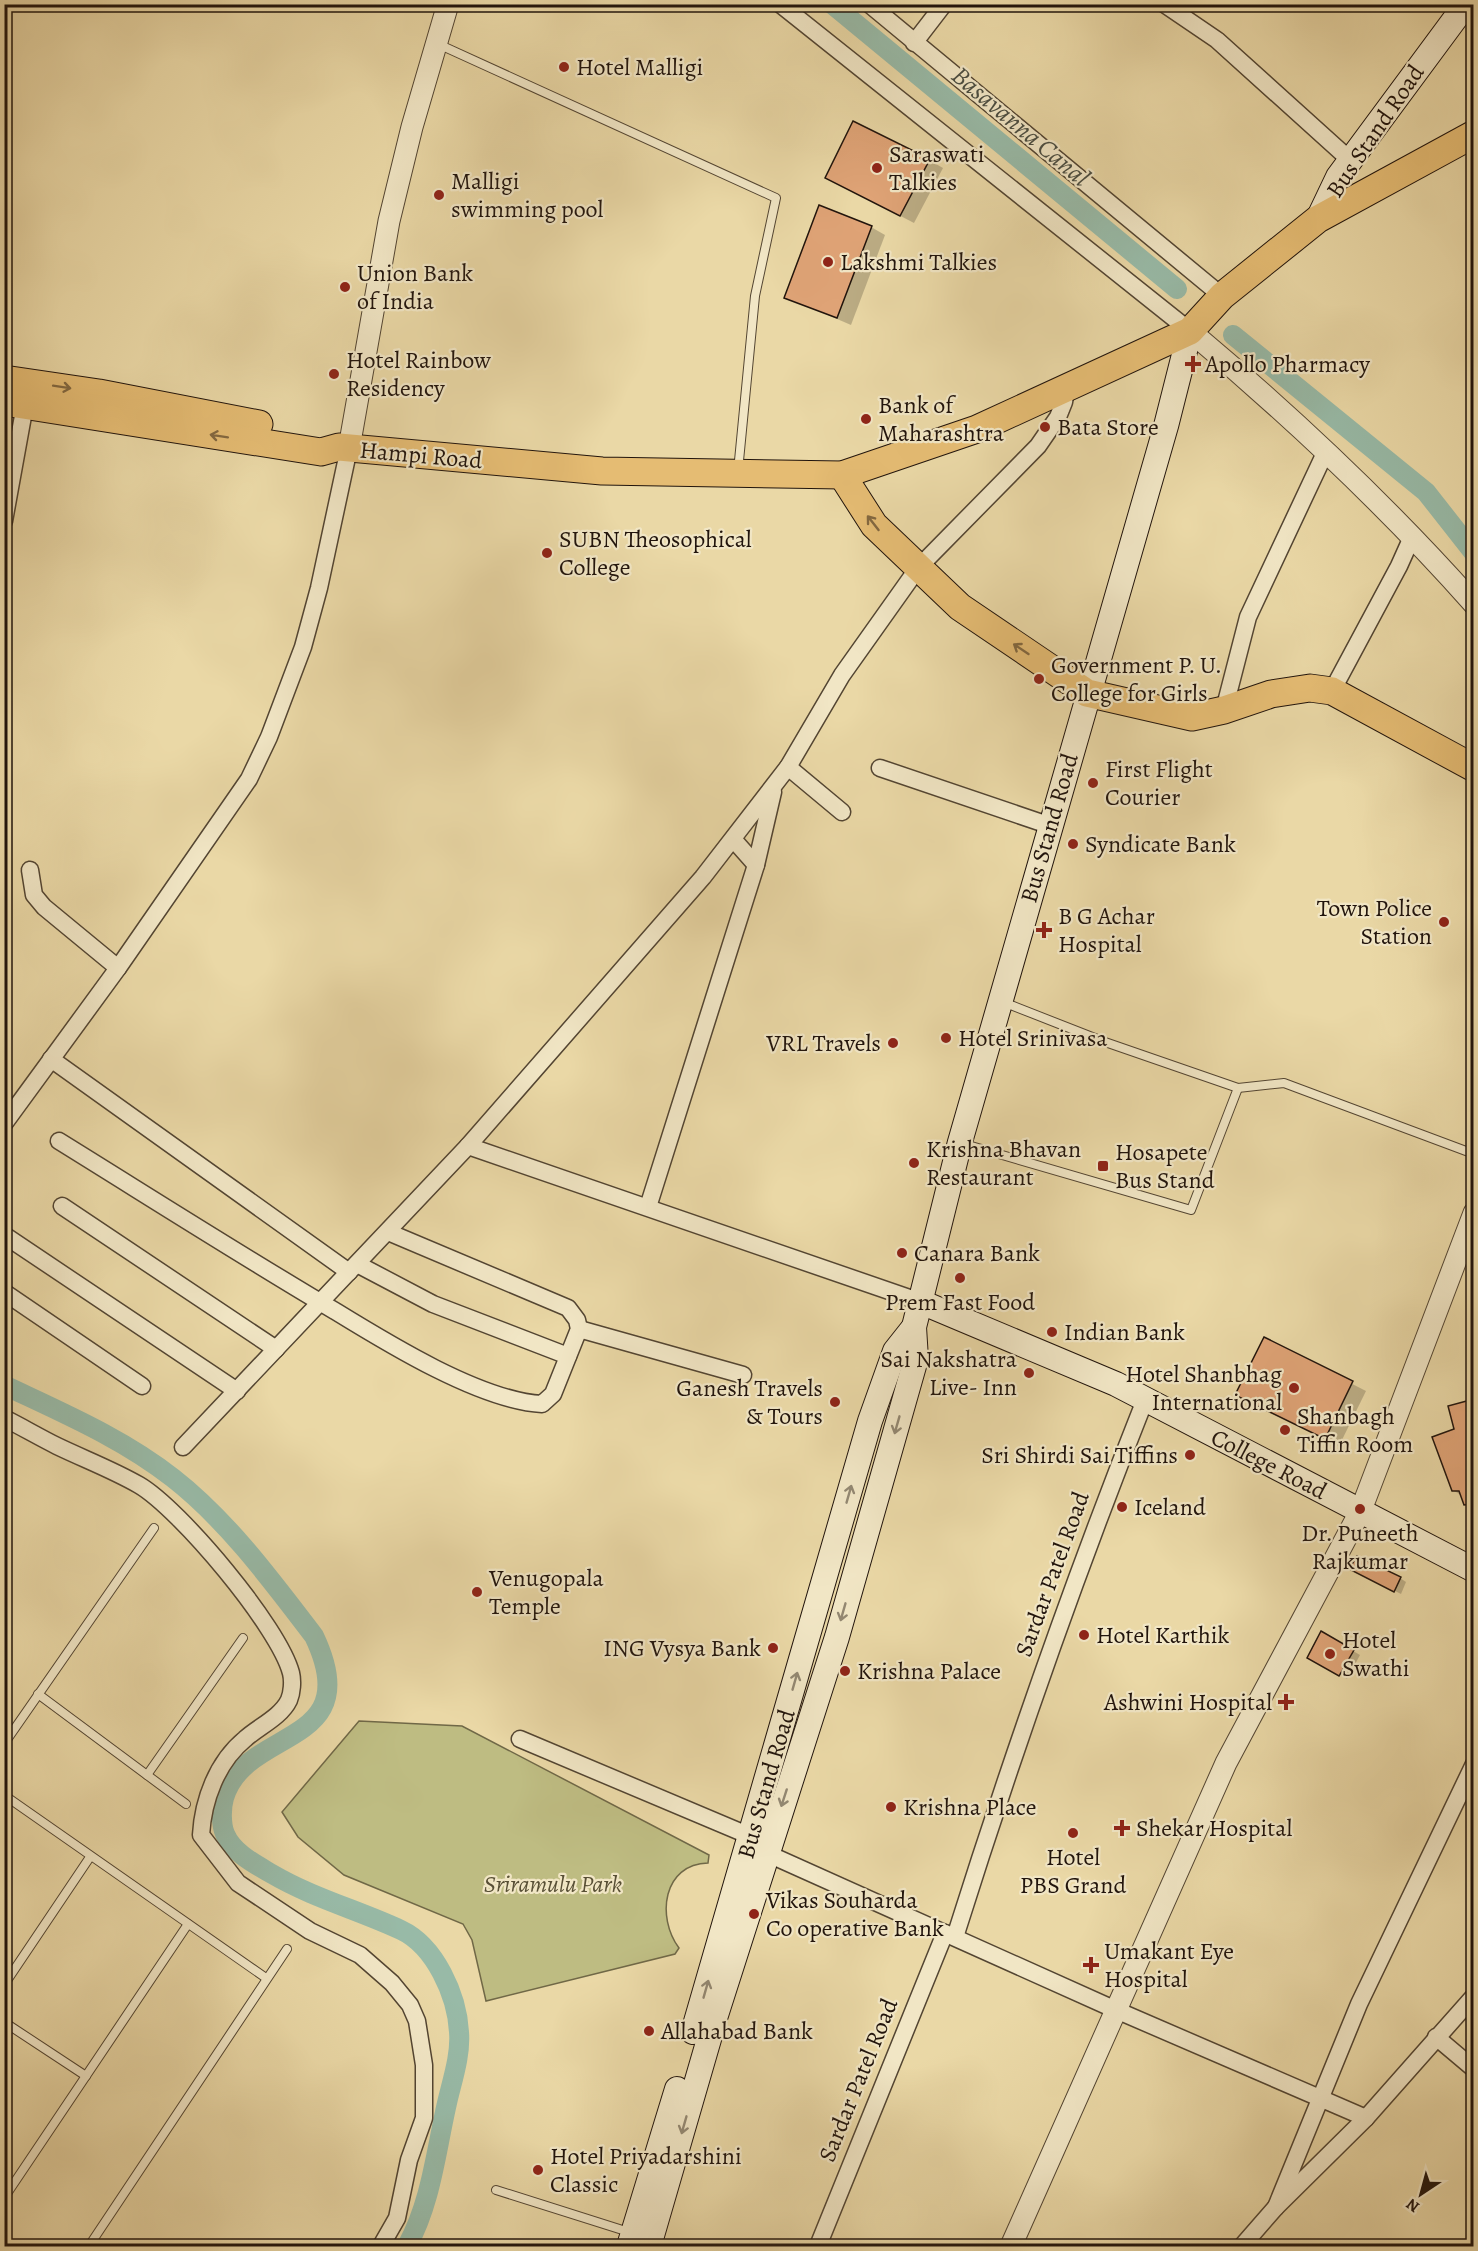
<svg xmlns="http://www.w3.org/2000/svg" width="1478" height="2251" font-family="Alegreya,serif">
<style>
.green{fill:#bebc82;stroke:#706847;stroke-width:1.5}
.shadow{fill:#0003}
.lines{fill:none;stroke-linecap:round;stroke-linejoin:round}
.canal{stroke:#98baa7;stroke-width:20}
.building{fill:#dfa376;stroke:#21140c;stroke-width:1.5}
.service-casing{stroke:#534532;stroke-width:10}
.minor-casing{stroke:#534532;stroke-width:19}
.tertiary-casing{stroke:#534532;stroke-width:23}
.secondary-casing{stroke:#21140c;stroke-width:26}
.primary-casing{stroke:#21140c;stroke-width:29}
.service{stroke:#f1e6c5;stroke-width:8}
.minor{stroke:#f1e6c5;stroke-width:16}
.tertiary{stroke:#f1e6c5;stroke-width:21}
.secondary{stroke:#f1e6c5;stroke-width:24}
.primary{stroke:#e5bc73;stroke-width:27}
.oneway{stroke:#836840}
.oneway2{stroke:#938872}
.poi-dot{fill:#8f2418;stroke:#f1e6c5;stroke-width:2}
.labels{text-anchor:middle;stroke-width:4.5;stroke-linejoin:round;paint-order:stroke}
.poi-label{font-size:24px;fill:#21140c;stroke:#f1e6c5;text-anchor:start}
.street-label{font-size:24px;fill:#21140c;stroke:#f1e6c5}
.park-label{font-size:24px;font-style:italic;fill:#584f35;stroke:#f1e6c5}
.water-label{font-size:26px;font-style:italic;fill:#4b4e42;stroke:#f1e6c5}
</style>
<rect width="100%" height="100%" fill="#ead8a6"/>
<filter id="stains"><feTurbulence type="fractalNoise" baseFrequency=".00333" numOctaves="4"/><feColorMatrix values="0 0 0 0 .2 0 0 0 0 .09 0 0 0 0 .02 0 0 0 .5 -.17"/></filter>
<radialGradient id="worn" r=".72"><stop offset=".6" stop-color="#630" stop-opacity="0"/><stop offset="1" stop-color="#630" stop-opacity=".3"/></radialGradient>
<path class="green" d="M359 1721 462 1726 709 1855 708 1863C663 1864 656 1917 679 1948L675 1954 486 2001 472 1940 463 1924 344 1875 298 1837 282 1812Z"/>
<g class="shadow">
<path d="M929 160 943 168 914 223 841 185Z"/>
<path d="M871 227 885 235 851 325 786 297Z"/>
<path d="M1264 1339 1366 1391 1339 1446 1251 1403Z"/>
<path d="M1474 1400V1509L1465 1504 1462 1496 1453 1490 1456 1430Z"/>
<path d="M1358 1572 1400 1578 1406 1582 1401 1594Z"/>
<path d="M1322 1633 1360 1655 1347 1679 1309 1657Z"/>
</g>
<g class="lines">
<g class="canal">
<path d="M832 4 1177 289"/>
<path d="M1233 335 1426 492 1474 553"/>
<path d="M4 1385C63 1413 122 1438 173 1478 227 1520 272 1581 314 1636 368 1749 245 1726 224 1798 221 1808 221 1825 225 1834 233 1853 255 1864 272 1874 313 1898 358 1910 401 1930 435 1946 457 1995 459 2032 461 2055 452 2081 447 2103 436 2151 431 2203 407 2246"/>
</g>
</g>
<g class="building">
<path d="M853 121 930 159 900 216 825 178Z"/>
<path d="M819 205 872 226 837 318 784 298Z"/>
<path d="M1264 1337 1353 1381 1325 1439 1235 1395Z"/>
<path d="M1474 1399V1507L1473 1504 1464 1505 1459 1491H1452L1432 1437 1454 1429 1448 1406Z"/>
<path d="M1357 1556 1401 1577 1394 1592 1349 1569Z"/>
<path d="M1321 1631 1354 1650 1339 1676 1307 1658Z"/>
</g>
<g class="lines">
<defs>
<g id="service">
<path d="M438 44 776 198 755 296 738 471"/>
<path d="M1238 1088 1284 1083 1474 1154"/>
<path d="M961 1143 1191 1210 1238 1088 1105 1042 1003 1002"/>
<path d="M38 1694 186 1804"/>
<path d="M4 1744 154 1528"/>
<path d="M147 1775 243 1638"/>
<path d="M4 1795 266 1978"/>
<path d="M4 1985 90 1857"/>
<path d="M4 2022 86 2076"/>
<path d="M496 2190 632 2233"/>
<path d="M4 2198 188 1924"/>
<path d="M89 2246 287 1949"/>
</g>
<g id="minor">
<path d="M780 4 1190 331"/>
<path d="M869 4 1222 296"/>
<path d="M1164 4 1217 40 1350 160"/>
<path d="M914 43 944 4"/>
<path d="M4 521 25 405"/>
<path d="M1332 691 1399 566 1412 537"/>
<path d="M1224 710 1248 617 1325 453"/>
<path d="M788 767 842 812"/>
<path d="M880 768 1051 826"/>
<path d="M733 839 756 865"/>
<path d="M30 870 34 895 44 907 118 968"/>
<path d="M51 1059 349 1272"/>
<path d="M4 1124 118 968 249 779 269 737 303 647 319 588 349 448"/>
<path d="M59 1141C151 1198 242 1256 335 1311 387 1343 481 1401 542 1404L553 1394 579 1329 577 1320 568 1308 388 1232"/>
<path d="M468 1146 921 1302"/>
<path d="M62 1206 276 1349"/>
<path d="M648 1207 756 865 773 792"/>
<path d="M4 1235 237 1391"/>
<path d="M357 1264 433 1304 568 1356"/>
<path d="M4 1292 142 1386"/>
<path d="M579 1329 743 1375"/>
<path d="M4 1418C22 1427 39 1437 57 1446 84 1459 113 1470 139 1485 180 1509 279 1627 291 1673 293 1681 292 1693 289 1700 281 1717 258 1727 245 1739 217 1762 203 1800 201 1835L238 1883 310 1931 360 1955 392 1983 410 2005 417 2021 424 2065V2118L409 2160 397 2218 381 2246"/>
<path d="M183 1447 468 1146 703 877 788 767 842 675 918 568 1038 446 1058 417 1064 402 1066 390"/>
<path d="M520 1739 750 1836 766 1853 1116 2010 1366 2118"/>
<path d="M955 1937C1012 1756 1075 1576 1145 1400"/>
<path d="M1436 2037 1474 2069"/>
<path d="M1276 2207 1359 2004 1474 1764"/>
<path d="M818 2246 945 1933"/>
<path d="M1242 2246 1276 2207 1366 2118 1474 1996"/>
</g>
<g id="tertiary">
<path d="M1190 331C1290 415 1387 506 1474 604"/>
<path d="M349 448 389 221 412 127 448 4"/>
<path d="M1011 2246 1226 1763 1361 1510 1474 1213"/>
</g>
<g id="secondary">
<path d="M1318 219 1338 177 1466 4"/>
<path d="M921 1302 1116 1384 1474 1570"/>
<path d="M693 2032 870 1421 895 1351 914 1327"/>
<path d="M629 2246 677 2089"/>
<path d="M649 2246 716 2015 837 1637 916 1359 914 1327 960 1142 1166 426 1190 331"/>
</g>
<g id="primary">
<path d="M4 379 99 393 259 424"/>
<path d="M4 402 321 452 339 447 602 471 842 475 977 429 1190 331 1222 296 1318 219 1474 134"/>
<path d="M842 475 874 525 960 607 1087 693 1192 717 1224 710 1271 694 1310 688 1332 691 1474 768"/>
</g>
</defs>
<use href="#service" class="service-casing"/>
<use href="#minor" class="minor-casing"/>
<use href="#tertiary" class="tertiary-casing"/>
<use href="#secondary" class="secondary-casing"/>
<use href="#primary" class="primary-casing"/>
<use href="#service" class="service"/>
<use href="#minor" class="minor"/>
<use href="#tertiary" class="tertiary"/>
<use href="#secondary" class="secondary"/>
<use href="#primary" class="primary"/>
</g>
<defs><path id="oneway-shaft" d="M-6 0H5M1.5-3L5.5 0L1.5 3" fill="none" stroke-width="1.6" stroke-linecap="round" stroke-linejoin="round" transform="scale(1.5)"/></defs>
<g class="oneway">
<use href="#oneway-shaft" transform="translate(62 387) rotate(9)"/>
<use href="#oneway-shaft" transform="translate(219 436) rotate(-171)"/>
<use href="#oneway-shaft" transform="translate(873 523) rotate(-128)"/>
<use href="#oneway-shaft" transform="translate(1021 649) rotate(-146)"/>
</g>
<g class="oneway2">
<use href="#oneway-shaft" transform="translate(897 1425) rotate(106)"/>
<use href="#oneway-shaft" transform="translate(849 1494) rotate(-74)"/>
<use href="#oneway-shaft" transform="translate(843 1612) rotate(106)"/>
<use href="#oneway-shaft" transform="translate(795 1681) rotate(-74)"/>
<use href="#oneway-shaft" transform="translate(784 1798) rotate(108)"/>
<use href="#oneway-shaft" transform="translate(706 1989) rotate(-74)"/>
<use href="#oneway-shaft" transform="translate(684 2125) rotate(106)"/>
</g>
<g class="poi-dot">
<circle cx="564" cy="67" r="6"/>
<circle cx="877" cy="168" r="6"/>
<circle cx="439" cy="195" r="6"/>
<circle cx="828" cy="262" r="6"/>
<circle cx="345" cy="287" r="6"/>
<path d="M1190 355h6v6h6v6h-6v6h-6v-6h-6v-6h6z"/>
<circle cx="334" cy="374" r="6"/>
<circle cx="866" cy="419" r="6"/>
<circle cx="1045" cy="427" r="6"/>
<circle cx="547" cy="553" r="6"/>
<circle cx="1039" cy="679" r="6"/>
<circle cx="1093" cy="783" r="6"/>
<circle cx="1073" cy="844" r="6"/>
<circle cx="1444" cy="922" r="6"/>
<path d="M1041 921h6v6h6v6h-6v6h-6v-6h-6v-6h6z"/>
<circle cx="946" cy="1038" r="6"/>
<circle cx="893" cy="1043" r="6"/>
<circle cx="914" cy="1163" r="6"/>
<rect x="1097" y="1160" width="12" height="12" rx="3"/>
<circle cx="902" cy="1253" r="6"/>
<circle cx="960" cy="1278" r="6"/>
<circle cx="1052" cy="1332" r="6"/>
<circle cx="1029" cy="1373" r="6"/>
<circle cx="1294" cy="1388" r="6"/>
<circle cx="835" cy="1402" r="6"/>
<circle cx="1285" cy="1430" r="6"/>
<circle cx="1190" cy="1455" r="6"/>
<circle cx="1122" cy="1507" r="6"/>
<circle cx="1360" cy="1509" r="6"/>
<circle cx="477" cy="1592" r="6"/>
<circle cx="1084" cy="1635" r="6"/>
<circle cx="773" cy="1648" r="6"/>
<circle cx="1330" cy="1654" r="6"/>
<circle cx="845" cy="1671" r="6"/>
<path d="M1283 1693h6v6h6v6h-6v6h-6v-6h-6v-6h6z"/>
<circle cx="891" cy="1807" r="6"/>
<path d="M1119 1819h6v6h6v6h-6v6h-6v-6h-6v-6h6z"/>
<circle cx="1073" cy="1833" r="6"/>
<circle cx="754" cy="1914" r="6"/>
<path d="M1088 1956h6v6h6v6h-6v6h-6v-6h-6v-6h6z"/>
<circle cx="649" cy="2031" r="6"/>
<circle cx="538" cy="2170" r="6"/>
</g>
<g class="labels">
<g class="poi-label">
<text x="576" y="75">Hotel Malligi</text>
<text x="889" y="162">Saraswati<tspan x="889" dy="28">Talkies</tspan></text>
<text x="451" y="189">Malligi<tspan x="451" dy="28">swimming pool</tspan></text>
<text x="840" y="270">Lakshmi Talkies</text>
<text x="357" y="281">Union Bank<tspan x="357" dy="28">of India</tspan></text>
<text x="346" y="368">Hotel Rainbow<tspan x="346" dy="28">Residency</tspan></text>
<text x="1205" y="372">Apollo Pharmacy</text>
<text x="878" y="413">Bank of<tspan x="878" dy="28">Maharashtra</tspan></text>
<text x="1057" y="435">Bata Store</text>
<text x="559" y="547">SUBN Theosophical<tspan x="559" dy="28">College</tspan></text>
<text x="1051" y="673">Government P. U.<tspan x="1051" dy="28">College for Girls</tspan></text>
<text x="1105" y="777">First Flight<tspan x="1105" dy="28">Courier</tspan></text>
<text x="1085" y="852">Syndicate Bank</text>
<text x="1432" y="916" text-anchor="end">Town Police<tspan x="1432" dy="28">Station</tspan></text>
<text x="1058" y="924">B G Achar<tspan x="1058" dy="28">Hospital</tspan></text>
<text x="958" y="1046">Hotel Srinivasa</text>
<text x="881" y="1051" text-anchor="end">VRL Travels</text>
<text x="926" y="1157">Krishna Bhavan<tspan x="926" dy="28">Restaurant</tspan></text>
<text x="1115" y="1160">Hosapete<tspan x="1115" dy="28">Bus Stand</tspan></text>
<text x="914" y="1261">Canara Bank</text>
<text x="960" y="1310" text-anchor="middle">Prem Fast Food</text>
<text x="1064" y="1340">Indian Bank</text>
<text x="1017" y="1367" text-anchor="end">Sai Nakshatra<tspan x="1017" dy="28">Live- Inn</tspan></text>
<text x="1282" y="1382" text-anchor="end">Hotel Shanbhag<tspan x="1282" dy="28">International</tspan></text>
<text x="823" y="1396" text-anchor="end">Ganesh Travels<tspan x="823" dy="28">&amp; Tours</tspan></text>
<text x="1297" y="1424">Shanbagh<tspan x="1297" dy="28">Tiffin Room</tspan></text>
<text x="1178" y="1463" text-anchor="end">Sri Shirdi Sai Tiffins</text>
<text x="1134" y="1515">Iceland</text>
<text x="1360" y="1541" text-anchor="middle">Dr. Puneeth<tspan x="1360" dy="28">Rajkumar</tspan></text>
<text x="489" y="1586">Venugopala<tspan x="489" dy="28">Temple</tspan></text>
<text x="1096" y="1643">Hotel Karthik</text>
<text x="1342" y="1648">Hotel<tspan x="1342" dy="28">Swathi</tspan></text>
<text x="761" y="1656" text-anchor="end">ING Vysya Bank</text>
<text x="857" y="1679">Krishna Palace</text>
<text x="1272" y="1710" text-anchor="end">Ashwini Hospital</text>
<text x="903" y="1815">Krishna Place</text>
<text x="1136" y="1836">Shekar Hospital</text>
<text x="1073" y="1865" text-anchor="middle">Hotel<tspan x="1073" dy="28">PBS Grand</tspan></text>
<text x="766" y="1908">Vikas Souharda<tspan x="766" dy="28">Co operative Bank</tspan></text>
<text x="1104" y="1959">Umakant Eye<tspan x="1104" dy="28">Hospital</tspan></text>
<text x="661" y="2039">Allahabad Bank</text>
<text x="550" y="2164">Hotel Priyadarshini<tspan x="550" dy="28">Classic</tspan></text>
</g>
<g class="street-label">
<text transform="translate(1375 131) rotate(-56)" y="8">Bus Stand Road</text>
<text transform="translate(421 455) rotate(5)" y="8">Hampi Road</text>
<text transform="translate(1049 828) rotate(-74)" y="8">Bus Stand Road</text>
<text transform="translate(1269 1464) rotate(27)" y="8">College Road</text>
<text transform="translate(1052 1574) rotate(-70)" y="8">Sardar Patel Road</text>
<text transform="translate(766 1784) rotate(-74)" y="8">Bus Stand Road</text>
<text transform="translate(858 2080) rotate(-68)" y="8">Sardar Patel Road</text>
</g>
<g class="park-label">
<text x="553" y="1892">Sriramulu Park</text>
</g>
<g class="water-label">
<text transform="translate(1021 126) rotate(40)" y="9">Basavanna Canal</text>
</g>
</g>
<rect width="1478" height="2251" fill="none" stroke="#ead8a6" stroke-width="24"/>
<rect x="6" y="6" width="1466" height="2239" fill="none" stroke="#21140c" stroke-width="3"/>
<rect x="12" y="12" width="1454" height="2227" fill="none" stroke="#21140c" stroke-width="1.5"/>
<g transform="translate(1421 2194) rotate(216)" stroke="#f1e6c5" stroke-width="4.5" paint-order="stroke">
<path d="M0-4.5L10 22L0 15L-10 22Z" fill="#21140c"/>
<text y="-9" font-size="16" font-weight="bold" text-anchor="middle" fill="#21140c">N</text>
</g>
<rect width="100%" height="100%" filter="url(#stains)"/>
<rect width="100%" height="100%" fill="url(#worn)"/>
</svg>
